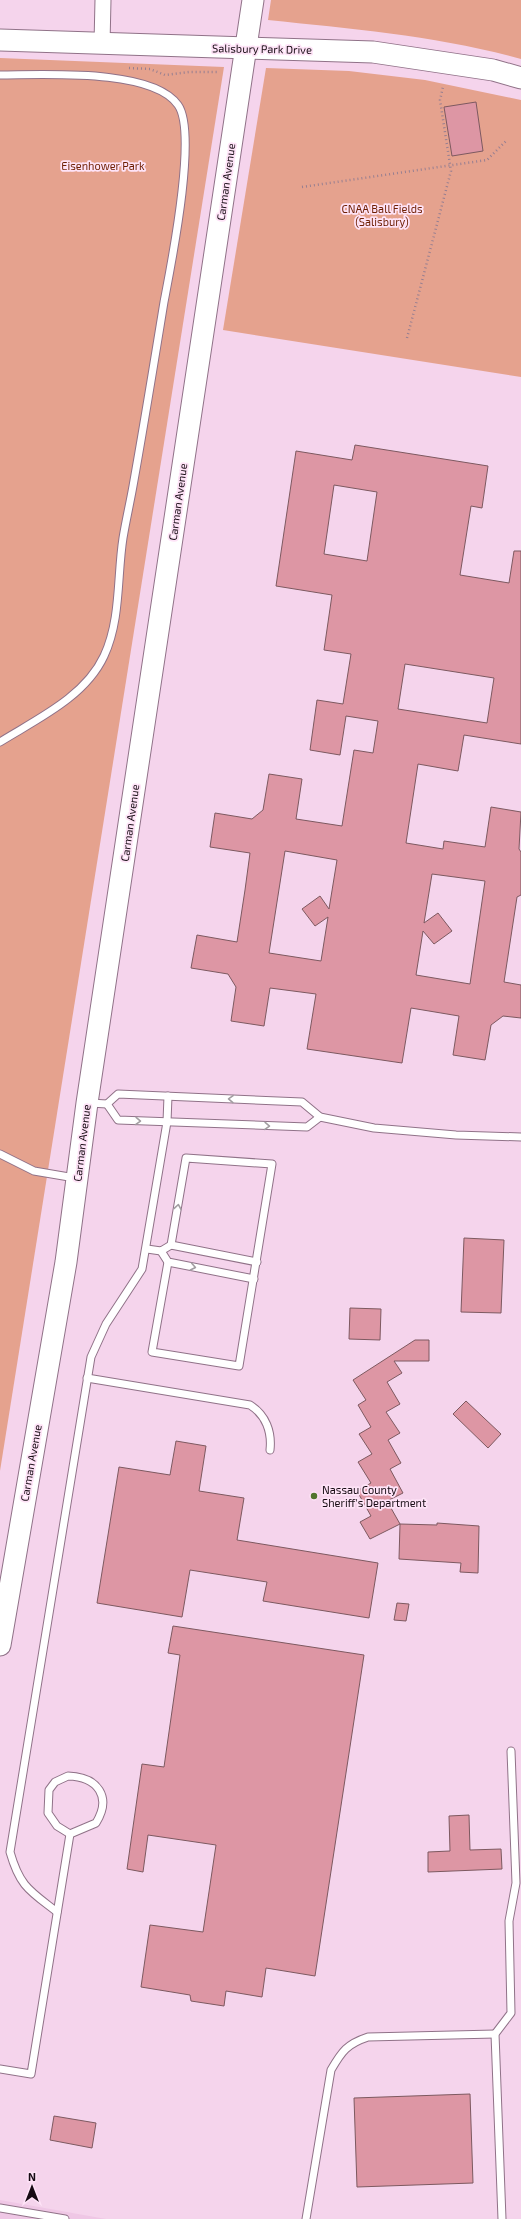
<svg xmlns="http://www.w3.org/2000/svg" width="521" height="2219" font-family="'Exo 2',sans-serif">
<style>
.built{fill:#efc7e5}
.green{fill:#e5a28e}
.building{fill:#dd96a4;stroke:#7d5960;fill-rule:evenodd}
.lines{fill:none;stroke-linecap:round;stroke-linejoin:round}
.service-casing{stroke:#907288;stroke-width:9}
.minor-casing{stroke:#907288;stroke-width:17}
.secondary-casing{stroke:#907288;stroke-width:23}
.path{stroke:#977f91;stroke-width:2.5;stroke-dasharray:1 3;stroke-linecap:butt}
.service{stroke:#fff;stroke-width:7}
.minor{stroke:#fff;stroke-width:15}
.secondary{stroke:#fff;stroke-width:21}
.oneway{stroke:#a29da1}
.poi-dot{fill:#51742d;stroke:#fee3f7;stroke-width:1.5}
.labels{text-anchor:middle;stroke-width:3.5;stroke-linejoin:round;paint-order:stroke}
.street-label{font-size:11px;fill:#160b13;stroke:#fee3f7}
.park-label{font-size:11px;fill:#6d1e02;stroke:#fee3f7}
.poi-label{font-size:11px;fill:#160b13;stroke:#fee3f7;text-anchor:start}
</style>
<rect width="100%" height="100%" fill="#f5d4ec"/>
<path class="built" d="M0 2200 106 2219H0Z"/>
<g class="green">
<path d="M271 0H521V59C439 36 353 29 268 20Z"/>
<path d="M0 58 224 67 0 1471Z"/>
<path d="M266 68 349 71 425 80 521 100V377L223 330Z"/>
</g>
<g class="building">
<path d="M476 102 483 151 452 156 444 107Z"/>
<path d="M355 445 488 466 482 508 471 506 460 575 509 583 514 551H521V744L464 735 458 771 418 764 406 843 443 849 444 841 485 847 491 807 521 812 519 849 521 852V895L517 897 504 982 521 985V1018L503 1016 491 1025 485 1060 453 1055 459 1016 411 1008 402 1063 307 1049 316 994 270 988 264 1026 231 1021 236 987 228 974 191 968 197 935 237 942 245 890 250 853 210 847 215 813 252 819 263 810 269 774 302 779 296 819 342 826 354 750 373 753 378 721 346 716 340 755 310 750 317 700 343 704 351 654 324 650 332 595 276 586 296 451 352 460ZM334 485 377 492 367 561 324 554ZM405 664 494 678 487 723 398 709ZM285 851 337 860 329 909 320 896 302 909 315 926 328 917 321 961 269 953ZM432 874 485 881 470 984 416 975 423 931 434 944 452 931 438 913 424 923Z"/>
<path d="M464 1238 504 1240 501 1313 461 1312Z"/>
<path d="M350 1308 381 1309 380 1340 349 1339Z"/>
<path d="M415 1340H429V1361H394L402 1373 387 1382 400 1404 386 1412 400 1433 388 1440 401 1463 390 1469 403 1493 387 1501 400 1524 370 1539 360 1522 371 1516 357 1491 371 1483 358 1462 372 1454 359 1434 371 1427 358 1405 366 1400 353 1380Z"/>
<path d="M466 1401 501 1434 488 1448 453 1414Z"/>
<path d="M176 1441 206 1446 199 1491 244 1498 237 1540 378 1563 369 1618 263 1601 267 1582 190 1570 182 1617 97 1603 119 1467 170 1475Z"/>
<path d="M437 1523 479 1526 478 1573 460 1572 461 1563 399 1559 400 1524 437 1525Z"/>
<path d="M397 1603 409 1604 406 1621 394 1620Z"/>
<path d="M173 1626 364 1655 315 1976 266 1968 262 1997 226 1991 224 2006 191 2001 190 1995 141 1987 150 1925 203 1932 216 1845 148 1835 143 1872 127 1869 142 1764 164 1767 180 1655 168 1653Z"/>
<path d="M469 1815 470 1850 501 1849 502 1869 428 1872V1852L450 1851 449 1816Z"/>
<path d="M470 2094 473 2183 357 2187 354 2098Z"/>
<path d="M54 2116 96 2123 92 2148 50 2140Z"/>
</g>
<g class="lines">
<defs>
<g id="service">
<path d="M0 75C43 75 152 68 178 105 198 133 171 265 164 302 154 363 144 425 133 486 130 503 126 520 123 538 117 576 121 620 104 656 85 697 37 719 0 742"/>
<path d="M90 1103 107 1104 118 1094 302 1102 320 1117 374 1128 456 1135 521 1137"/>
<path d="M107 1104 118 1120 307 1127 320 1117"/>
<path d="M0 1154 34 1171 75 1178"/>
<path d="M147 1249 161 1251 171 1245 257 1262"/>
<path d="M161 1251 168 1262 254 1279"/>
<path d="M168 1262 152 1352 239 1366 272 1164 186 1158 171 1245"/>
<path d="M87 1378 250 1405C266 1415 272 1432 270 1450"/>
<path d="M68 1776C98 1777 112 1797 96 1823L70 1834 57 1826 48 1813 49 1790 55 1782Z"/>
<path d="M57 1912C30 1891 20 1887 10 1852L91 1357 106 1324 142 1269 167 1122 168 1096"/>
<path d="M0 2069 31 2074 70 1834"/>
<path d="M0 2208 65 2219"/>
<path d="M306 2219 331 2070C342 2051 347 2044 368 2037L495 2034"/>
<path d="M502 2219 495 2034 511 2013 509 1921 516 1883 511 1751"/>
</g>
<path id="minor" d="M102 44 103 0"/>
<g id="secondary">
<path d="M0 40 373 52 493 70 521 78"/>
<path d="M0 1645 66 1262 87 1103 253 0"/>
</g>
</defs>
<use href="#service" class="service-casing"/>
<use href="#minor" class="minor-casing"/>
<use href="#secondary" class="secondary-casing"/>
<g class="path">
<path d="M129 68 150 69 165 75 189 72H218"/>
<path d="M302 187 487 160 507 140"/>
<path d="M407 338 451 171 440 100 443 87"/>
</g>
<use href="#service" class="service"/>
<use href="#minor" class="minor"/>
<use href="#secondary" class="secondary"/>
</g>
<defs><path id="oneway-chevron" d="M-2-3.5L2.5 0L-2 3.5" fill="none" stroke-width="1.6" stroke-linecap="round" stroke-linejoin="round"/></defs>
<g class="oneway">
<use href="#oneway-chevron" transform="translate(231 1099) rotate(-178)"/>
<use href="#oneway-chevron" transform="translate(138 1121) rotate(2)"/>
<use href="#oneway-chevron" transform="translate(267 1126) rotate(2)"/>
<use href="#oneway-chevron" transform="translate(178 1207) rotate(-81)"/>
<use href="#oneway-chevron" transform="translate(193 1267) rotate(11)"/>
</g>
<circle class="poi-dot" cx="314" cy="1496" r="4"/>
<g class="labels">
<g class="street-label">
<text transform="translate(262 49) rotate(1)" y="4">Salisbury Park Drive</text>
<text transform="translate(226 182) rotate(-82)" y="4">Carman Avenue</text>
<text transform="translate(178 502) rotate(-82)" y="4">Carman Avenue</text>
<text transform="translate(130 823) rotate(-82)" y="4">Carman Avenue</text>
<text transform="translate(82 1143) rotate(-83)" y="4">Carman Avenue</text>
<text transform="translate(31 1463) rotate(-80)" y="4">Carman Avenue</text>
</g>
<g class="park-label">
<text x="103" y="170">Eisenhower Park</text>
<text x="382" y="213">CNAA Ball Fields<tspan x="382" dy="13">(Salisbury)</tspan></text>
</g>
<g class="poi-label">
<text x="322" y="1494">Nassau County<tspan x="322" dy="13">Sheriff's Department</tspan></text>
</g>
</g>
<g transform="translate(32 2187)" stroke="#fee3f7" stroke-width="3" paint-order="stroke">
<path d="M0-3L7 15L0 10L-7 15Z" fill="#160b13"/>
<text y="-6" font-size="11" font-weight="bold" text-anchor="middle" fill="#160b13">N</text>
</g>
</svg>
